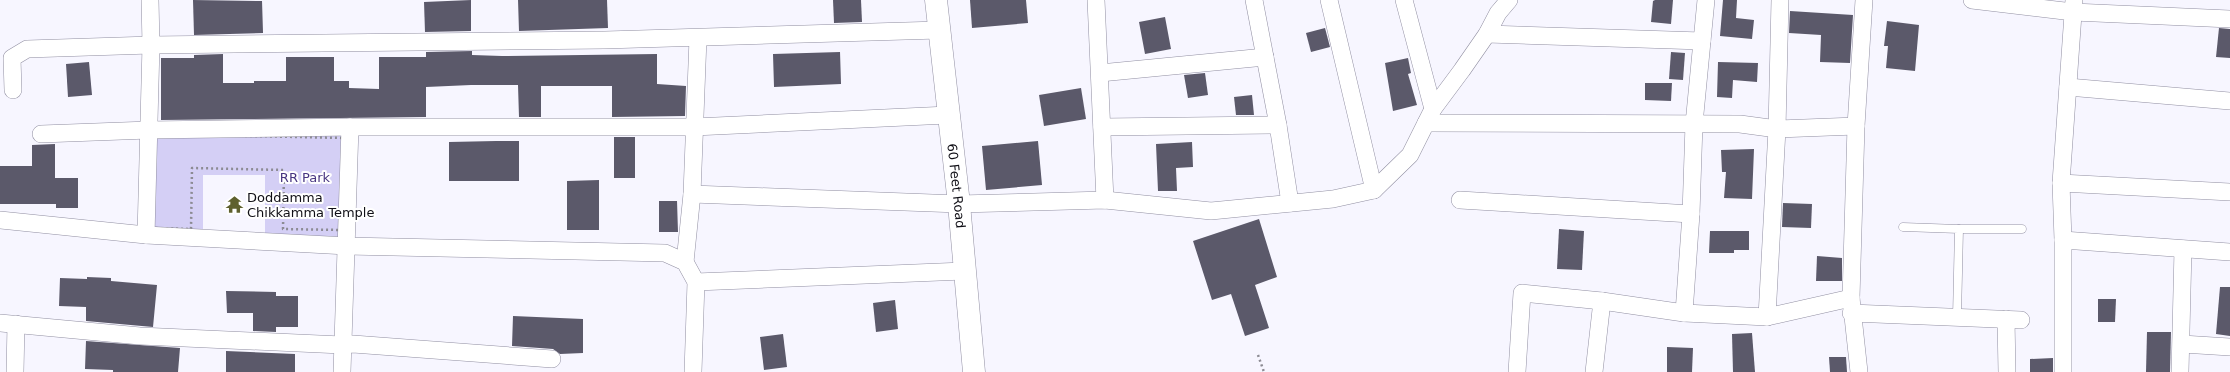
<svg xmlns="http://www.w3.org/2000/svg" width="2230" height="372" font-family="'DejaVu Sans',sans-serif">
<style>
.green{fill:#d4cff5}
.building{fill:#5b596a}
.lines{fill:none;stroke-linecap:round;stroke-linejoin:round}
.lane-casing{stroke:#918fa2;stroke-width:9}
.street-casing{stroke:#918fa2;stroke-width:18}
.secondary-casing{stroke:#918fa2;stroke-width:23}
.path{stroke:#8c8b93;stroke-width:2.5;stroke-dasharray:2 3;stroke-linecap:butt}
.lane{stroke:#fff;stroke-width:8}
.street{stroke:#fff;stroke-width:17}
.secondary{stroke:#fff;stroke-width:22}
.labels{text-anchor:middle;stroke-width:4;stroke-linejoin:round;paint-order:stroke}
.park-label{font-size:13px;fill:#483681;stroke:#fff}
.street-label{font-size:13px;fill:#100f16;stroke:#fff}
.poi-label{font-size:13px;fill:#100f16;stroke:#fff;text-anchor:start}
</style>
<rect width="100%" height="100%" fill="#f7f6ff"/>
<path class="green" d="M153 132 346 136 345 237 265 235V175H203V234L151 233Z"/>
<g class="building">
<path d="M193 0 262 1 263 33 194 35Z"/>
<path d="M471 0V31L425 32 424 2Z"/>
<path d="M518 0H607L608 28 519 31Z"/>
<path d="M833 0H861L862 22 834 23Z"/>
<path d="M970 0H1026L1028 23 972 28Z"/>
<path d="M1655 0H1673L1671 24 1651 22 1653 1Z"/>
<path d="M1723 0H1737L1736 18 1754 20 1752 39 1720 36Z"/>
<path d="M1790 11 1853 15 1850 63 1820 62 1821 35 1789 33Z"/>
<path d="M1165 17 1171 49 1145 54 1139 22Z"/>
<path d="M1887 21 1919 25 1915 71 1886 68 1888 46H1884Z"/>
<path d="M1325 28 1330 47 1311 52 1306 33Z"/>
<path d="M2219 28 2230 29V58L2216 57Z"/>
<path d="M472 51V55L502 56 657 54V84L686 86 685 116 612 117V86H541V117H519L518 85H471L426 87V117L161 120V58H194V55L223 54V83H254V81H286V57H334V81H349V88L379 89V57H426V52Z"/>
<path d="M840 52 841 84 774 87 773 54Z"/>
<path d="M1671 52 1685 53 1683 80 1669 79Z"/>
<path d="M1408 58 1411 73 1408 74 1417 105 1393 111 1385 63Z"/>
<path d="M89 62 92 95 68 97 66 64Z"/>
<path d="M1718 62 1758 63 1757 82 1733 80 1732 98 1717 97Z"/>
<path d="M1205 73 1208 95 1188 98 1184 75Z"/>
<path d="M1645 83H1672L1671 101 1645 100Z"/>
<path d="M1081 88 1086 119 1044 126 1039 95Z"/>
<path d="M1252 95 1254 115H1236L1234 97Z"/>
<rect x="614" y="137" width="21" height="41"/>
<path d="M496 141H519V181H449V142Z"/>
<path d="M1038 141 1042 185 986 190 982 146Z"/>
<path d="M1192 142 1193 167 1176 168 1177 191H1158L1156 144Z"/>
<path d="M55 144V178H78V208H56V204H0V166H32V145Z"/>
<path d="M1754 149 1752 199 1724 198 1726 172H1722L1721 150Z"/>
<path d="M599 180V230H567V181Z"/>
<path d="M659 201H677L678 232H659Z"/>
<path d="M1783 203 1812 204 1811 228 1782 227Z"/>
<path d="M1259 219 1277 277 1255 285 1269 328 1245 336 1231 294 1212 300 1193 241Z"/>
<path d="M1559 229 1584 231 1582 270 1557 269Z"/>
<path d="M1710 231H1749V250H1734V253H1709Z"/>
<path d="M1817 256 1842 258V281H1816Z"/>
<path d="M87 277 111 278V281L157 285 153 327 86 321V307L59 306 60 278 87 279Z"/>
<path d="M2220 287H2230V336L2216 334Z"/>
<path d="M226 291 276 292V296H298V327H276V332L253 331V313H227Z"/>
<path d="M2098 299H2116L2115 322H2098Z"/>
<path d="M895 300 898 329 876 332 873 303Z"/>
<path d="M513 316 583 319V353L560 354 553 349 512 346Z"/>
<path d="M2147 332H2171L2170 372H2146Z"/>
<path d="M1752 333 1755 372H1733L1732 334Z"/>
<path d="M783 334 787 367 764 370 760 337Z"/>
<path d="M86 341 180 348 178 372H113V370L85 369Z"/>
<path d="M1667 347 1693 348 1692 372H1667Z"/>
<path d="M226 351 295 354V372H226Z"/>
<path d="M1829 357H1846L1847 372H1830Z"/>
<path d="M2053 358V372H2030V359Z"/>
</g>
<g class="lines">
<defs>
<g id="lane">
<path d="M1903 227 1959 229 1957 317"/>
<path d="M1959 229H2022"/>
</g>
<g id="street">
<path d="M1096 0 1105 200"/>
<path d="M1254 0 1278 125 1290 203"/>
<path d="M1329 0 1374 190"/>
<path d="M1404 0 1433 109"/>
<path d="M1972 0 2073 12 2230 19"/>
<path d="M1487 34 1702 41"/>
<path d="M1100 73 1265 57"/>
<path d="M2068 87 2230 101"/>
<path d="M13 90 12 58 27 49 151 45 605 40 939 30"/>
<path d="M1426 123 1740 124 1777 129 1856 126"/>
<path d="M1102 127 1278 125"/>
<path d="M41 134 149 130 350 127H694L948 115"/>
<path d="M2061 183 2230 192"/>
<path d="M692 194 959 204 1105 200 1211 211 1333 199 1374 190 1410 155 1433 109 1462 70 1487 34 1498 13 1509 0"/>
<path d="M1460 200 1691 214"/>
<path d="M0 220 146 235 347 246 665 253 685 262 696 282 693 372"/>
<path d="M146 235 151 45 150 0"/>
<path d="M2063 240 2230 252"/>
<path d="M685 262 692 194 698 38"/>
<path d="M696 282 964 271"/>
<path d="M1684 313 1691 214 1694 124 1706 0"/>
<path d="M1851 313 2021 320"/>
<path d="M1767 317 1777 129 1780 0"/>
<path d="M2006 319 2007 372"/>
<path d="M0 323 140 336 342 345 353 344 552 359"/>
<path d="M2182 344 2230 347"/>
<path d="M15 372 16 324"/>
<path d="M342 372 350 127"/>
<path d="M1517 372 1522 293 1602 301 1684 313 1767 317 1851 298"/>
<path d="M1594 372 1602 301"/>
<path d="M1859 372 1851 298 1856 126 1864 0"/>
<path d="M2063 372V240L2061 183 2074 0"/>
<path d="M2180 372 2183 249"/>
</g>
<g id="secondary">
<path id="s1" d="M936 0 959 204 974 372"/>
</g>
</defs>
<use href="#lane" class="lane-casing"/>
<use href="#street" class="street-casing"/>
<use href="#secondary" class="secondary-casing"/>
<g class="path">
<path d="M155 134 344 138 342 230 283 229 284 170 192 168 191 229 153 228Z"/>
<path d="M1258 355 1264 372"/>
</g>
<use href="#lane" class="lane"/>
<use href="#street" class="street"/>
<use href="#secondary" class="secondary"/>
</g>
<defs>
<symbol id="temple-bare" viewBox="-9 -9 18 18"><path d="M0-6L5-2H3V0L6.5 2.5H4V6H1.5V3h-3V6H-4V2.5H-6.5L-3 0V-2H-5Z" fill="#5e602e" stroke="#fff" stroke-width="2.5" paint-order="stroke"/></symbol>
</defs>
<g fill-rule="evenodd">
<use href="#temple-bare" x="222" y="192" width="25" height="25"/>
</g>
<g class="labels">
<g class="park-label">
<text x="305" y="182">RR Park</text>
</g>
<g class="street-label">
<text dy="5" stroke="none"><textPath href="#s1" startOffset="187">60 Feet Road</textPath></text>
</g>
<g class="poi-label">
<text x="247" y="202">Doddamma<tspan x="247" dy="15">Chikkamma Temple</tspan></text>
</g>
</g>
</svg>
